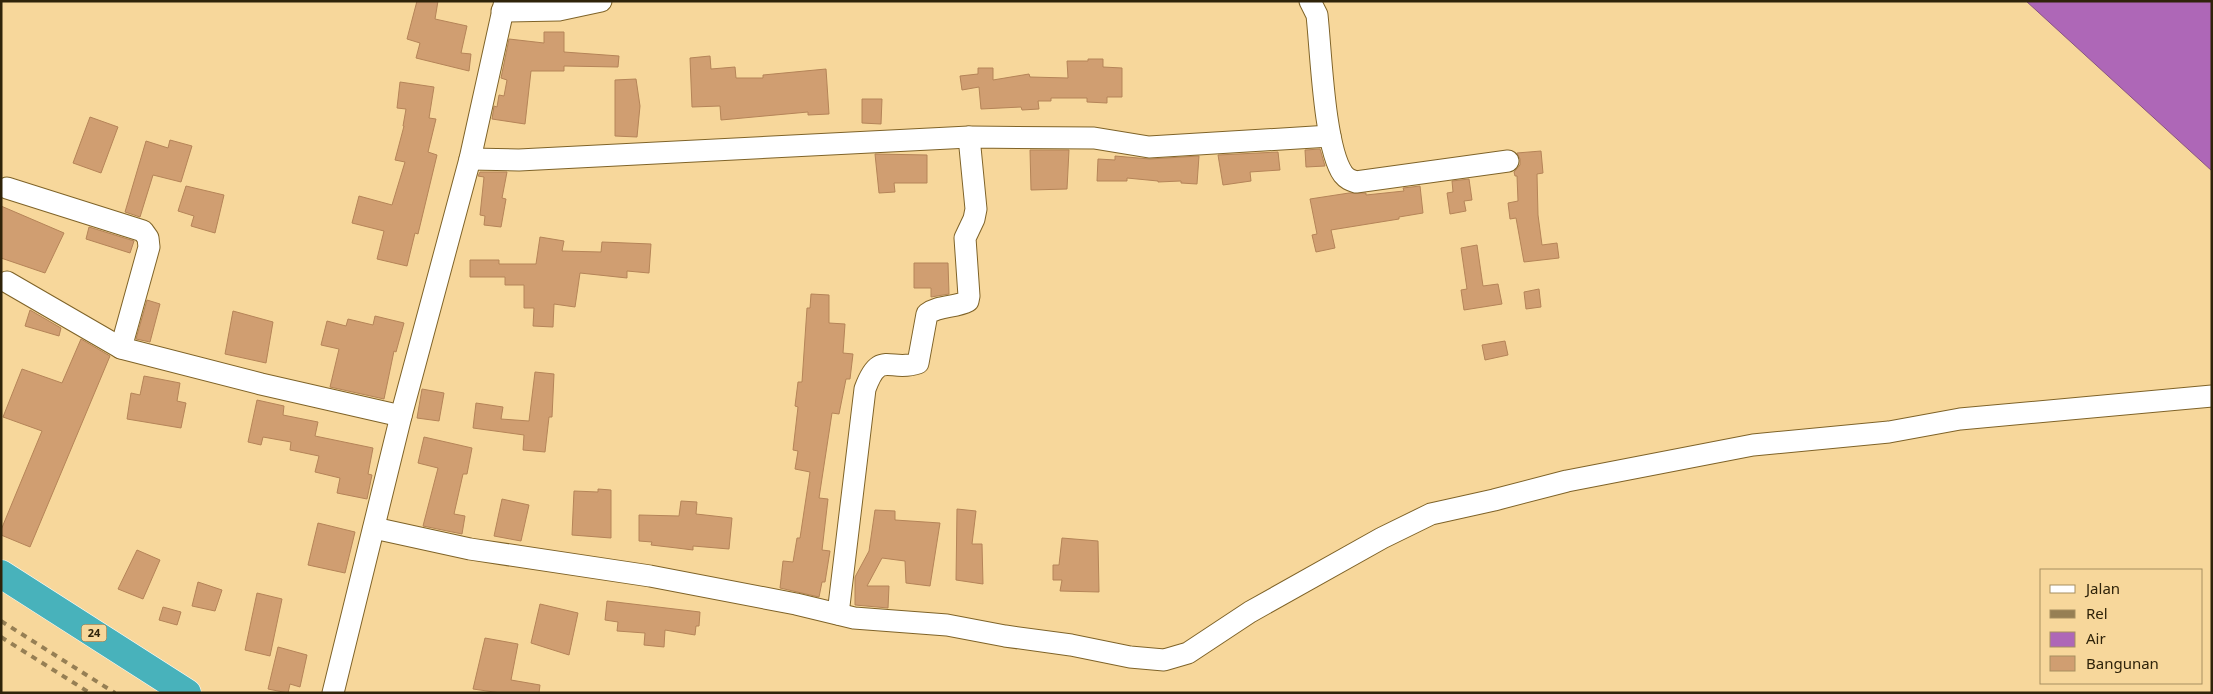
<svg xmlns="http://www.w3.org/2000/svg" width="2213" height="694" font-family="'Noto Sans',sans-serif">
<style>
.water{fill:#ae67b7;stroke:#885383}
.building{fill:#d09e71;stroke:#b58458}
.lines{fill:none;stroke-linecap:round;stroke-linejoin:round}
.minor-casing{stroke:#7f6328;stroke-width:23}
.highway-casing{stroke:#fff;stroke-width:29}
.minor{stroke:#fff;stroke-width:21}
.highway{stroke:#48b2bb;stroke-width:28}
.rail{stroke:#967f54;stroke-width:4;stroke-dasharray:6 6;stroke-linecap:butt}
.labels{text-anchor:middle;stroke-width:5;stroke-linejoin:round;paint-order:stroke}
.shield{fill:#f7d79b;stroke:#6b5936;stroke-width:1}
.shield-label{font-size:11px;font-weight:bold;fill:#2f230a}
</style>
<rect width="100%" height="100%" fill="#f7d79b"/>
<path class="water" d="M2026 1H2212V171Z"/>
<g class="building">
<path d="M417 1H438L435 19 467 26 461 53 471 54 469 71 416 58 420 43 407 39Z"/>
<path d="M544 32H564V52L619 56 618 67 564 66V71H531L525 124 492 119 494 106 497 107 499 95 504 96 507 80 501 78 509 39 544 43Z"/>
<path d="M710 56 711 69 735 67 736 78H763V75L826 69 829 114 808 115V112L721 120 720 106 692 107 690 58Z"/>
<path d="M1088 59H1103V67L1122 68V97H1107V103L1087 102V98H1051V101H1038L1039 109 1022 110 1021 107 981 109 979 87 962 90 960 76 978 74V68H993V80L1029 74 1030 77 1068 78 1067 61H1088Z"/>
<path d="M636 79 640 106 637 137 615 136V80Z"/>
<path d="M400 82 434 87 429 118 436 119 428 152 437 155 418 234 415 233 407 266 377 259 384 231 352 223 359 196 392 205 405 162 395 160 404 126H403L406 109 397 108Z"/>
<path d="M862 99H882L881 124 862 123Z"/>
<path d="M90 117 118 127 101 173 73 163Z"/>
<path d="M170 140 192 146 181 182 153 175 140 217 125 212 146 141 168 148Z"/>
<path d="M1320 149 1325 166 1306 167 1305 150Z"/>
<path d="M1030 150H1069L1067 189 1031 190Z"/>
<path d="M1541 151 1543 173 1537 174 1538 215 1542 245 1557 243 1559 258 1524 262 1516 218 1510 219 1508 203 1518 201 1517 176H1515L1514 172 1520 165V159L1517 153Z"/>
<path d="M1278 152 1280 170 1250 172 1251 181 1223 185 1218 155Z"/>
<path d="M875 154 927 155V183H894L895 192 879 193Z"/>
<path d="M1115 156 1150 159 1199 156 1197 184 1181 183V181L1158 182V181L1127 178V181H1097L1098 159 1115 160Z"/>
<path d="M480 172H507L502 198 506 199 501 227 484 225 485 216 480 215 484 177 478 176Z"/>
<path d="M1469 179 1472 200 1464 201 1466 211 1450 214 1447 193 1453 192 1452 181Z"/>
<path d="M186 186 224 195 215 233 191 226 194 216 178 211Z"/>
<path d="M1420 186 1423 213 1399 217V219L1331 230 1335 248 1316 252 1312 235 1317 234 1310 199 1349 193H1366V195L1404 191 1403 188Z"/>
<path d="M1 206 64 233 45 273 1 258Z"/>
<path d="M89 227 134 241 130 253 86 239Z"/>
<path d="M540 237 564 241 562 251 601 252 602 242 651 244 649 273 627 271V278L580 273 575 307 554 304 553 327 533 326 534 308H524V285H505V277H470V260H499V264H536Z"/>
<path d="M1477 245 1483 286 1498 284 1502 304 1464 310 1461 290 1467 289 1461 248Z"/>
<path d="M914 263H948L949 294 931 297V288H914Z"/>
<path d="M1539 289 1541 307 1526 309 1524 292Z"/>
<path d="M811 294 829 295V323L845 324 843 353 853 354 850 379H846L839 414 832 413 819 498 828 499 822 550 830 551 825 582H822L819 597 780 588 783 561 793 562 797 538H800L810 472 795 469 798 451 793 450 798 407 795 406 798 382H802L807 308H810Z"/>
<path d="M147 300 160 304 150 342 136 339Z"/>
<path d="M30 310 61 328 59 336 25 326Z"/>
<path d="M233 311 273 322 266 363 225 354Z"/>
<path d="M375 316 404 323 396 352 394 351 384 399 330 387 339 349 321 345 327 321 346 326 348 319 373 325Z"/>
<path d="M81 339 110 356 30 547 1 535V530L42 431 3 417 22 369 62 383Z"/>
<path d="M1505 341 1508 355 1485 360 1482 345Z"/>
<path d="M535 372 554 374 552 417H549L545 452 523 450 524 435 473 428 476 403 503 407 501 419 529 421Z"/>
<path d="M144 376 180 383 177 401 186 403 181 428 127 419 131 393 140 395Z"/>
<path d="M422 389 444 393 439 421 417 418Z"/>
<path d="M257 400 284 406 283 415 318 422 315 436 373 448 368 474 372 475 367 499 337 493 340 478 315 472 319 456 290 450 291 442 263 437 261 445 248 442Z"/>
<path d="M424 437 472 448 467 474H463L454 514 465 516 462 534 423 526 438 468 418 463Z"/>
<path d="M598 489 611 490V538L572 535 574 491 598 492Z"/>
<path d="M502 499 529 505 521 541 494 536Z"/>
<path d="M681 501 697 502 696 514 732 518 729 549 693 546V550L677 548 651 545 652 542 639 541V515L679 516Z"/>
<path d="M957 509 976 511 972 544H982L983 584 956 580Z"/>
<path d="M875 510 895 511V520L940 523 930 586 906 583 905 561 882 558 867 586H889L888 608 855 605V577L869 551Z"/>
<path d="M318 523 355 532 345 573 308 565Z"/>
<path d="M1062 538 1098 541 1099 592 1060 591 1062 580H1053V565H1059Z"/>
<path d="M137 550 160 560 143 599 118 589Z"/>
<path d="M198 582 222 590 215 611 192 606Z"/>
<path d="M257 593 282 599 270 656 245 650Z"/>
<path d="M607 601 700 612 699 626H696L695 635 665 630 664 647 644 645 645 633 617 631 618 622 605 620Z"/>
<path d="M540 604 578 613 569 655 531 643Z"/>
<path d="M163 607 181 612 177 625 159 620Z"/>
<path d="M485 638 518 644 511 680 540 685 539 693H501L473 689Z"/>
<path d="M278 647 307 655 300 687 290 684 288 693 268 689Z"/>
</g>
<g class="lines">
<defs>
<g id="minor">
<path d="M1310 1 1317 15C1321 51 1324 147 1343 174 1347 179 1350 180 1356 182L1508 161"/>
<path d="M502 11 559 10 601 1"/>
<path d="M470 159 519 160 969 137 1094 138 1149 147 1330 136"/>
<path d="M7 188 143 231 148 238 149 247 121 348"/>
<path d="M7 282 121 348 261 384 401 416"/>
<path d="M374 528 470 549 650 576 796 604 854 618 947 625 1005 636 1071 645 1130 657 1164 660 1188 653 1250 612 1382 538 1431 514 1494 500 1567 481 1753 445 1889 432 1960 419 2212 396"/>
<path d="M838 614 865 389C880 348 890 373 918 363L927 314C939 305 955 308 968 301L969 296 965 238 974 219 976 209 969 137"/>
<path d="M333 693 401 416 470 159 505 1"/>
</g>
<path id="highway" d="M1 574 187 693"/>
</defs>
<use href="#minor" class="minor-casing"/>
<use href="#highway" class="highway-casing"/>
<use href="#minor" class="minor"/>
<use href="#highway" class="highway"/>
<g class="rail">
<path d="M1 621 115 693"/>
<path d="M1 637 90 693"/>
</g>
</g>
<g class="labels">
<rect class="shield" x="81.5" y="624.5" width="25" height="17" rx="4"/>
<g class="shield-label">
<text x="94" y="637">24</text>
</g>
</g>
<rect width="2213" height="694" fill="none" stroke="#2f230a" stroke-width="5"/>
<rect x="2040" y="569" width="162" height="115" fill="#f7d79b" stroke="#a78f61"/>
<rect x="2050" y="585" width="25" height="8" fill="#ffffff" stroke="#a78f61"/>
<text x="2086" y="594" font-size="15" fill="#2f230a">Jalan</text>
<rect x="2050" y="610" width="25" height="8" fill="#967f54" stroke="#a78f61"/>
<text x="2086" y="619" font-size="15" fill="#2f230a">Rel</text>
<rect x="2050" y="632" width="25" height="15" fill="#ae67b7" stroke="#a78f61"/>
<text x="2086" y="644" font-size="15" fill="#2f230a">Air</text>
<rect x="2050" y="656" width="25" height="15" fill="#d09e71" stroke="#a78f61"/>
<text x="2086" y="669" font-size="15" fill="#2f230a">Bangunan</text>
</svg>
